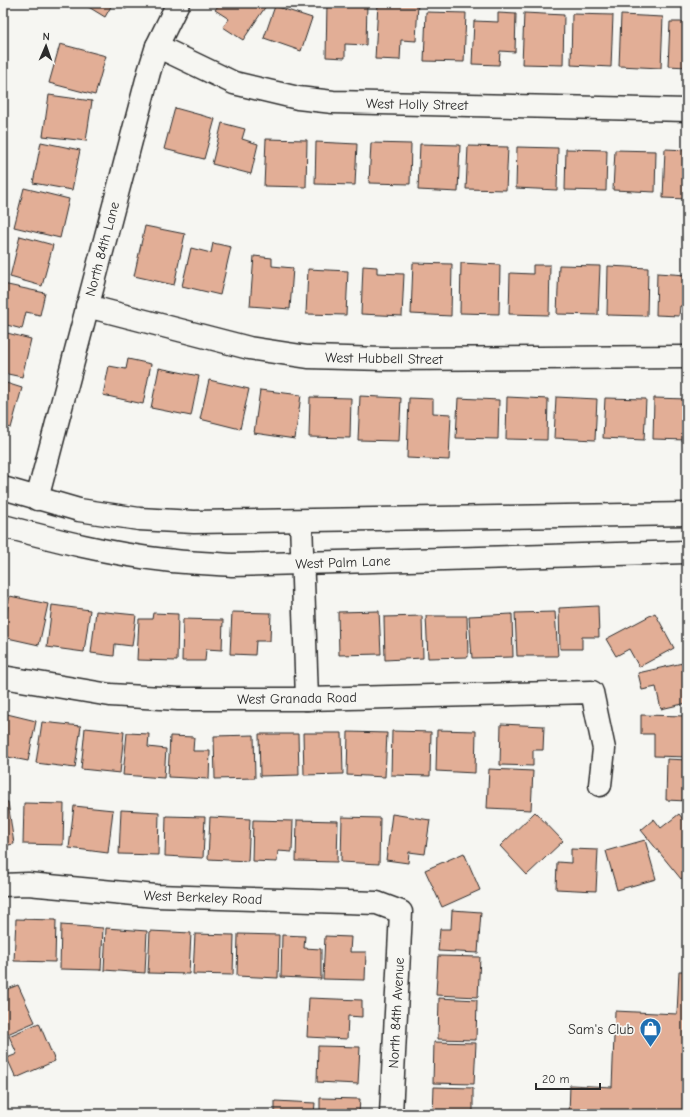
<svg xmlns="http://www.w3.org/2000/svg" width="690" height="1117" font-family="'Comic Neue',sans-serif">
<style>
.building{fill:#e2ae96;stroke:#2b2b2b}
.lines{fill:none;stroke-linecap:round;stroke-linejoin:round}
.minor-casing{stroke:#2b2b2b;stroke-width:25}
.minor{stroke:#f6f6f2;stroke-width:22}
.labels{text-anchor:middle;stroke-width:3.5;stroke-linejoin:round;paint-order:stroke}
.street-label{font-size:14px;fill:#2b2b2b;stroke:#f6f6f2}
.poi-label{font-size:14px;fill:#2b2b2b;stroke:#f6f6f2;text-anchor:end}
</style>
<rect width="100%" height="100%" fill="#f6f6f2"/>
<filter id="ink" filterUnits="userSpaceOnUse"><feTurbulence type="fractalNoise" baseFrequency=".025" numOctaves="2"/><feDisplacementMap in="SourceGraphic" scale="8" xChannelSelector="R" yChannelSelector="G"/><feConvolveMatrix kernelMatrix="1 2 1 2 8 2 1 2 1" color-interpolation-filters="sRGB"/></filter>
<g filter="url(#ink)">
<g class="building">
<path d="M82 3H113L105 17Z"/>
<path d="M116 3H130L126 9Z"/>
<path d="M220 3H268L243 40 223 27 229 19 215 10Z"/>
<path d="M327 3H367L366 45 345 44V58L326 57Z"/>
<path d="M378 3H418L416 41 401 40 400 60 375 59Z"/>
<path d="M275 6 312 18 301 51 264 38Z"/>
<path d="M426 12 466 13 464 62 424 61Z"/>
<path d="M498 13 516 14 515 52 500 51 499 65 472 64 474 21 498 22Z"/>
<path d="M524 13 564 15 563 65 522 64Z"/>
<path d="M572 14 613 15 611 67 571 65Z"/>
<path d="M621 15 663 17 661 68 619 66Z"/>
<path d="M670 22H687V67L668 66Z"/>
<path d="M60 44 106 56 95 95 49 83Z"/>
<path d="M49 95 92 101 86 141 43 136Z"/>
<path d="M175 108 215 119 204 159 164 149Z"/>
<path d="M222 123 245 129 242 139 258 144 251 174 212 164Z"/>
<path d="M266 139 307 140 306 187 264 186Z"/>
<path d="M41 142 80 150 72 190 33 183Z"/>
<path d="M316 142 357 144 355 185 315 184Z"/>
<path d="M371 143 411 144 410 184 369 183Z"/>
<path d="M420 144 460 145 458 192 418 190Z"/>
<path d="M468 146 508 147 506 190 466 189Z"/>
<path d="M517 147 558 148 557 190 516 188Z"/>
<path d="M566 149 607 150 606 191 565 190Z"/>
<path d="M665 149 687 150V199L663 198Z"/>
<path d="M615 150 656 151 655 192 613 190Z"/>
<path d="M24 188 69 199 60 238 14 227Z"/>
<path d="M145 226 185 234 174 285 134 276Z"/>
<path d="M20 236 53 245 42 286 10 277Z"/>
<path d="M213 243 231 247 220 295 182 286 191 248 211 253Z"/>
<path d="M254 256 272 258V266L293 268 290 309 250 306Z"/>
<path d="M413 263 452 264 451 316 411 314Z"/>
<path d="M461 263 500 265 499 314 460 313Z"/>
<path d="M533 265H550L549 315 509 314 510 273 533 274Z"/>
<path d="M559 265 600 266 598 315 557 314Z"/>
<path d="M363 266 377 267V273L404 274 402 316 361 314Z"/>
<path d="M608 266 648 268 647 316 607 315Z"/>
<path d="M308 269 348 271 346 315 306 314Z"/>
<path d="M657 273 687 275V306H680L679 316 656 315Z"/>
<path d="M3 284 45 293 40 315 26 312 22 329 3 324Z"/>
<path d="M3 332 31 339 22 377 3 373Z"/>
<path d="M128 359 151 364 143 404 103 395 109 366 126 369Z"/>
<path d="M159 368 199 376 191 416 151 408Z"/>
<path d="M209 380 249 389 240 429 200 419Z"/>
<path d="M3 382 22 388 11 428 3 426Z"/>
<path d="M260 390 301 395 295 439 254 433Z"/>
<path d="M360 396 401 398 399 441 358 440Z"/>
<path d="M310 397 351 398 350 438 309 437Z"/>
<path d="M507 397 548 399 547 440 506 439Z"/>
<path d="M556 397 597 399 595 440 554 438Z"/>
<path d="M409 398 433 399V413L451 414 449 460 407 458Z"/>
<path d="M458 398 499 400 498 439 456 438Z"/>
<path d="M605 398 646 399 644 440 603 438Z"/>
<path d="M654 398 687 399V440L653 439Z"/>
<path d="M10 596 48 604 39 645 3 637V629Z"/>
<path d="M52 605 90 610 84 652 47 647Z"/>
<path d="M598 606 599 637H582V649H560L559 608Z"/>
<path d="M96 611 136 615 132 646 115 644 114 656 91 653Z"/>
<path d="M379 611 381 654 339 655 338 612Z"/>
<path d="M232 612 271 613 270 641H256L255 655 230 654Z"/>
<path d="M555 612 558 656H517L515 613Z"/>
<path d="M153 613 178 614 177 661 137 660 139 619H152Z"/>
<path d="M655 613 674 648 639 667 629 649 616 656 606 639Z"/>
<path d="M512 614 513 657 472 658 469 616Z"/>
<path d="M422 616 423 658 385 660 384 617Z"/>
<path d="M426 616H467L468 657 428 658Z"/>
<path d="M183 619 223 620 222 650 206 649 205 661H182Z"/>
<path d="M687 662V703L661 709 656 687 642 690 638 673Z"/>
<path d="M3 713 36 721 28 761 3 756Z"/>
<path d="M641 715 687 716V757L654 756V734H641Z"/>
<path d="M42 722 81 726 75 768 36 763Z"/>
<path d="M501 724 544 726 543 750H533V766L500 765Z"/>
<path d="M85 728 124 732 120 773 81 769Z"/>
<path d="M437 730 476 731 475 773 436 771Z"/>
<path d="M392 731 431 732 430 776 391 775Z"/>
<path d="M348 732 387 733 385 777 347 775Z"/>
<path d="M127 733 149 734 148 747 166 749 164 778 123 775Z"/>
<path d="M303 733H342L343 774 304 775Z"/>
<path d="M259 734H298L299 775 260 776Z"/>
<path d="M254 735 255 778 215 779 214 736Z"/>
<path d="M170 736 194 737 193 751H210L209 779 168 777Z"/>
<path d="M667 759 687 760V801L666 800Z"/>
<path d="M489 769 533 771 531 810 487 808Z"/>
<path d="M3 802H8L14 844 3 846Z"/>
<path d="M24 803 64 804 63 845 23 844Z"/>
<path d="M74 806 113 810 108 853 69 848Z"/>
<path d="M121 810 159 812 158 855 119 854Z"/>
<path d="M535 812 563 841 527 875 500 846Z"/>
<path d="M392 814 430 820 425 854 409 852 408 863 386 860Z"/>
<path d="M679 814 687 824V874L681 879 641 830 654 819 661 828Z"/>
<path d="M166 816 205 817 203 858 165 856Z"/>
<path d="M210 817 250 819 248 861 208 859Z"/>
<path d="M342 817 380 818 379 864 341 862Z"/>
<path d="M253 820 293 821 292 852 278 851 277 862 252 861Z"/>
<path d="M297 820 338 821 337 862 296 861Z"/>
<path d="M645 840 656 879 617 890 606 851Z"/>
<path d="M571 849 598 850 596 891 556 889 557 862 571 863Z"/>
<path d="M464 853 480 890 442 907 425 870Z"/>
<path d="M452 910 481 912 478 953 438 951 440 929H451Z"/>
<path d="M16 919 56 920 55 962 14 961Z"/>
<path d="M61 925 103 928 101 970 60 969Z"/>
<path d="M106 928 147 931 145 973 104 970Z"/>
<path d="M150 931 191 933 189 974 148 973Z"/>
<path d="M195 934 234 935 233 975 193 974Z"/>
<path d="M238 934 279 935 278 978 237 976Z"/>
<path d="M282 935 305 936 304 948 321 949V979L281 977Z"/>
<path d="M325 936 351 937 350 952H366L365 980 323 979Z"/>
<path d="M438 956 480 957 478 997 436 995Z"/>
<path d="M679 971H687V1114H569L570 1085 612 1087 615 1011 677 1014Z"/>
<path d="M18 985 35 1022 3 1036V991Z"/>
<path d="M309 998 362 1000V1017L348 1016 347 1039 307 1037Z"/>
<path d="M439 998 477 1000 476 1040 438 1039Z"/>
<path d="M39 1023 55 1061 16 1078 7 1058 17 1054 9 1036Z"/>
<path d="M434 1042 476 1043 474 1084 433 1083Z"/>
<path d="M318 1046 360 1047 358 1084 317 1082Z"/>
<path d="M434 1087 473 1088V1114H433Z"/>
<path d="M320 1098 360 1099 359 1114H320Z"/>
<path d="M275 1101 315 1103 314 1114H275Z"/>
</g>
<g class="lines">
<defs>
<g id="minor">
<path d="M157 46 234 83 298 98 333 102 687 110"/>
<path d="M87 306 249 348 308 357 385 359 687 357"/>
<path d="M3 488 79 510 139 519 194 522 687 514"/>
<path d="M37 499 149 72 157 46 178 3"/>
<path d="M301 521 307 699"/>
<path d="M3 526C56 540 109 554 165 560 187 563 210 563 232 565L687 552"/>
<path d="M3 677 110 695 178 699H307L592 692 604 749 600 785"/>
<path d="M3 885 28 884 156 896 377 903 401 912 391 1114"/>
</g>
</defs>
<use href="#minor" class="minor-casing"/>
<use href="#minor" class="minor"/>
</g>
</g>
<defs>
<symbol id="shop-pin" viewBox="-11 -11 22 30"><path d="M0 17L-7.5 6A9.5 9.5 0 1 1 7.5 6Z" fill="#1f6fb2" stroke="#f6f6f2"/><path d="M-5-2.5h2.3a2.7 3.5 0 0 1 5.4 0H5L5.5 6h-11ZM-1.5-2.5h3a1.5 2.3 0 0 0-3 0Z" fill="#fff"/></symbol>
</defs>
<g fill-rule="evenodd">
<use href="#shop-pin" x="638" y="1016" width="25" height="34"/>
</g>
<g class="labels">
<g class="street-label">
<text transform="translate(417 104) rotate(1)" y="5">West Holly Street</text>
<text transform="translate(102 249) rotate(-75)" y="5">North 84th Lane</text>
<text transform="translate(384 358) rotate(1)" y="5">West Hubbell Street</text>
<text transform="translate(343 562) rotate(-2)" y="5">West Palm Lane</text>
<text transform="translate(297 698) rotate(-1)" y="5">West Granada Road</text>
<text transform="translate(203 897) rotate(2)" y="5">West Berkeley Road</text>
<text transform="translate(396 1013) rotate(-87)" y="5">North 84th Avenue</text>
</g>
<g class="poi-label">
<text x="634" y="1034">Sam's Club</text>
</g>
</g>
<rect width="690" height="1117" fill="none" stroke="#f6f6f2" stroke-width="16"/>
<rect x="8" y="8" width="674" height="1101" fill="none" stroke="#2b2b2b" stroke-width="1.5" filter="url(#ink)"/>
<g transform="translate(46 46) rotate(2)" stroke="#f6f6f2" stroke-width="3" paint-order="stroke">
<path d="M0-3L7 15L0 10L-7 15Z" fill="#2b2b2b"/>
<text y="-6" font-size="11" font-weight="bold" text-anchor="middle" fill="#2b2b2b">N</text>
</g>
<path d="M536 1083v6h64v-6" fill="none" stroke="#2b2b2b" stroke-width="2"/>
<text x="542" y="1083" font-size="12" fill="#2b2b2b" stroke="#f6f6f2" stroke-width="3" paint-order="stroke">20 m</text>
</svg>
